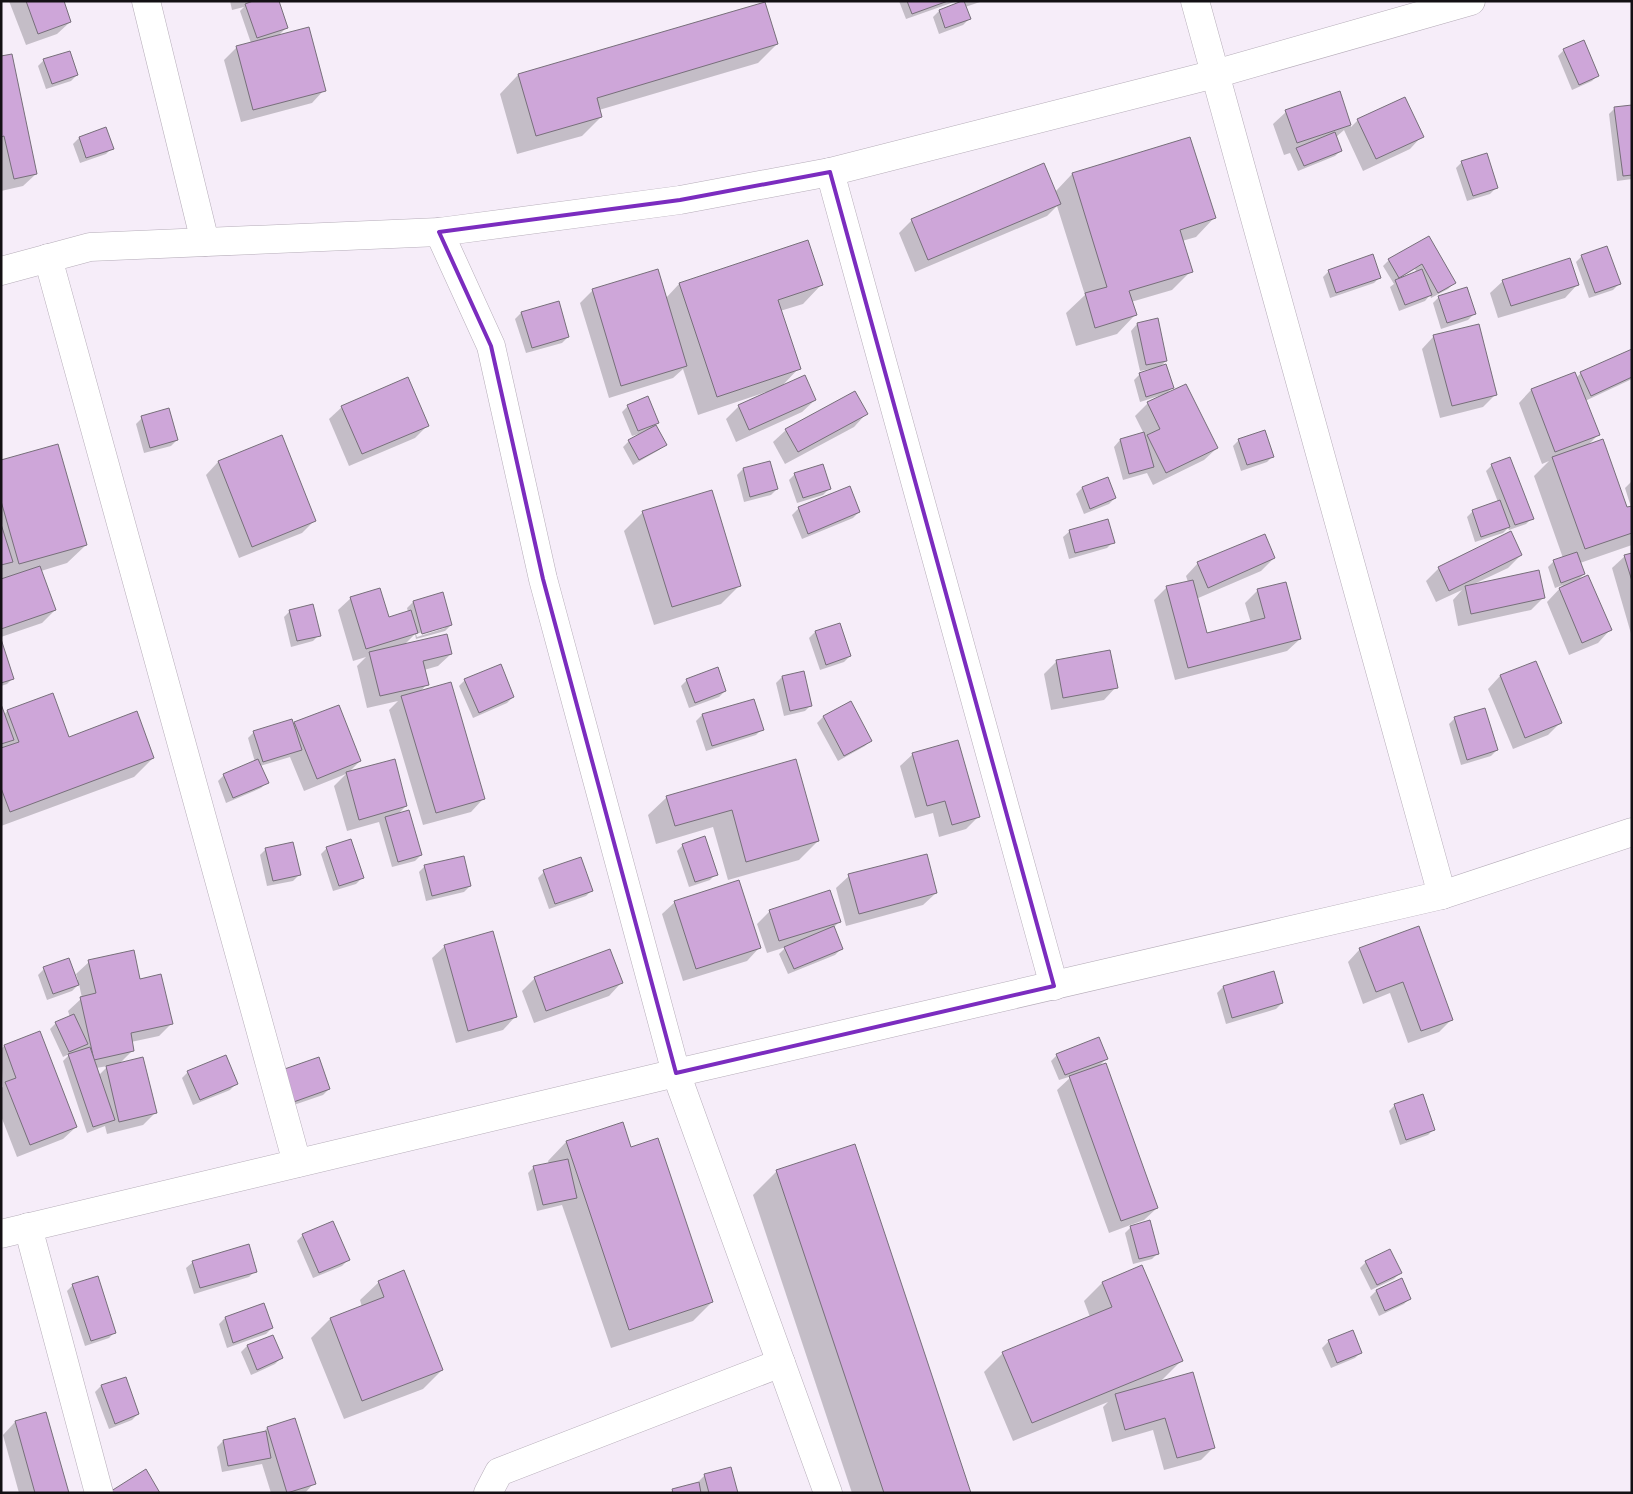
<svg xmlns="http://www.w3.org/2000/svg" width="1633" height="1494" font-family="Ubuntu,sans-serif">
<style>
.shadow{fill:#0003;fill-rule:evenodd}
.building{fill:#cea6d9;stroke:#776f7a}
.lines{fill:none;stroke-linecap:round;stroke-linejoin:round}
.minor-casing{stroke:#b6adb9;stroke-width:29}
.minor{stroke:#fff;stroke-width:28}
.marked{fill:none;stroke:#7b2cbf;stroke-width:4;stroke-linejoin:round}
</style>
<rect width="100%" height="100%" fill="#f6edf9"/>
<g class="shadow">
<path d="M9 1H62L70 22 57 34 26 45Z"/>
<path d="M230 1H278L287 27 277 37 324 90 312 103 241 122 224 60 237 47 251 43 240 11 244 7 232 10Z"/>
<path d="M899 1H957L906 19Z"/>
<path d="M960 1H983L965 7 969 19 963 25 939 34 933 17 939 11 961 3Z"/>
<path d="M765 3 777 44 758 63 599 110 601 117 582 136 517 154 500 94 518 75Z"/>
<path d="M1564 50 1598 75 1592 81 1572 90 1558 56Z"/>
<path d="M1 57 36 174 23 186 1 191Z"/>
<path d="M44 60 77 75 71 81 46 89 38 66Z"/>
<path d="M1339 93 1351 127 1358 120 1422 136 1410 149 1363 171 1344 130 1336 137 1341 150 1335 156 1298 171 1290 153 1284 155 1273 124 1286 112Z"/>
<path d="M1632 106V179L1617 181 1609 114 1615 108Z"/>
<path d="M106 129 112 148 106 154 80 163 73 144 79 138Z"/>
<path d="M1189 138 1214 218 1196 237 1182 241 1191 271 1172 290 1131 302 1135 315 1117 334 1076 346 1066 313 1085 295 1057 206 1047 216 915 272 899 233 912 220 1055 192 1072 174Z"/>
<path d="M1462 162 1496 188 1490 194 1467 201 1456 168Z"/>
<path d="M1429 238 1454 283 1448 289 1431 298 1430 295 1425 301 1399 311 1390 287 1394 284 1383 266 1389 260ZM1415 269 1417 273 1404 278 1403 276Z"/>
<path d="M807 241 821 285 803 304 780 311 799 368 780 388 815 400 802 412 736 442 726 419 739 406 767 394 766 392 698 415 683 369 673 378 609 398 580 303 593 290 666 298 679 284Z"/>
<path d="M1582 256 1619 284 1613 290 1589 298 1576 262Z"/>
<path d="M1329 271 1380 277 1374 283 1330 298 1323 277Z"/>
<path d="M1503 281 1577 285 1565 298 1498 318 1490 293Z"/>
<path d="M1439 297 1474 314 1468 320 1441 329 1433 303Z"/>
<path d="M521 313 568 337 562 343 526 353 515 319Z"/>
<path d="M1137 324 1166 361 1159 368 1172 388 1165 395 1217 448 1204 460 1153 485 1147 473 1123 480 1114 447 1120 440 1144 434 1135 416 1148 403 1162 397V395L1140 402 1134 380 1140 374 1151 370V369L1140 371 1131 331Z"/>
<path d="M1434 336 1496 394 1483 407 1440 418 1422 349Z"/>
<path d="M1632 350V379L1585 401 1598 435 1587 446 1626 509 1631 507 1625 488 1632 481V545L1580 563 1584 574 1576 582 1610 630 1598 643 1569 655 1547 602 1563 585 1555 588 1548 567 1554 561 1563 558 1534 476 1549 461 1542 464 1519 403 1531 390 1574 374 1576 378 1581 373Z"/>
<path d="M628 406 657 423 655 425 665 444 659 450 633 465 623 447 629 441 642 434V433L632 436 622 412Z"/>
<path d="M342 407 428 425 415 438 349 466 329 419Z"/>
<path d="M866 414 854 427 785 464 773 442 786 430Z"/>
<path d="M142 418 177 440 171 446 144 453 136 424Z"/>
<path d="M282 437 315 520 302 533 239 558 206 475 218 462Z"/>
<path d="M1239 440 1273 456 1267 462 1241 471 1233 446Z"/>
<path d="M1 461 86 545 67 563 41 571 55 610 42 623 1 637Z"/>
<path d="M1492 465 1532 518 1526 524 1509 530 1508 528 1503 533 1475 542 1467 517 1473 511 1498 502 1486 471Z"/>
<path d="M743 469 777 489 771 495 744 502 737 475Z"/>
<path d="M795 474 829 489 823 495 797 503 789 480Z"/>
<path d="M1107 479 1115 498 1109 504 1084 514 1076 494 1082 488Z"/>
<path d="M849 488 859 512 853 518 802 539 792 515 798 509Z"/>
<path d="M643 512 740 585 721 604 654 625 624 531Z"/>
<path d="M1070 531 1113 542 1107 548 1069 559 1063 537Z"/>
<path d="M1632 554V637L1612 568 1625 556Z"/>
<path d="M1521 555 1508 568 1474 584 1544 597 1531 610 1458 626 1453 600 1462 590 1436 602 1426 581 1439 568Z"/>
<path d="M1274 558 1261 571 1196 599 1206 635 1251 623 1245 603 1258 590 1300 639 1287 651 1175 680 1154 600 1167 587 1188 582 1186 576 1198 563Z"/>
<path d="M442 594 451 625 445 631 416 639 415 634 403 646 451 654 438 666 424 670 427 684 420 692 483 799 471 812 423 825 389 710 398 701 367 708 357 666 366 657 353 661 338 610 351 598 388 619 408 612 407 608 413 602ZM445 626V628L417 637 416 634Z"/>
<path d="M290 611 319 635 313 641 291 647 284 617Z"/>
<path d="M815 632 850 656 844 662 820 670 809 638Z"/>
<path d="M1 642 13 678 7 684 1 686Z"/>
<path d="M1056 662 1116 687 1104 700 1051 710 1044 674Z"/>
<path d="M1536 662 1560 723 1548 735 1513 749 1488 689 1500 676Z"/>
<path d="M803 673 811 705 805 711 784 716 776 683 782 677Z"/>
<path d="M465 680 513 697 507 703 473 718 459 686Z"/>
<path d="M687 680 725 691 719 697 689 708 681 686Z"/>
<path d="M52 695 69 738 153 758 134 777 1 826V708L4 715 7 711Z"/>
<path d="M702 715 762 729 756 735 706 751 696 721Z"/>
<path d="M823 717 871 740 865 746 838 761 817 723Z"/>
<path d="M1455 718 1497 750 1491 756 1461 765 1449 724Z"/>
<path d="M295 723 360 761 348 773 406 806 397 815 421 855 415 861 392 867 379 822 347 831 334 786 346 774 304 791 290 757 260 766 267 782 261 788 226 803 218 781 224 775 255 762 248 738 254 732 293 725Z"/>
<path d="M913 754 978 817 966 829 939 837 933 813 915 818 900 766Z"/>
<path d="M795 761 818 841 799 860 728 880 713 827 656 844 648 815 667 797Z"/>
<path d="M683 845 716 874 710 880 689 887 677 851Z"/>
<path d="M327 848 362 878 356 884 333 891 321 854Z"/>
<path d="M266 849 299 875 293 881 267 886 260 855Z"/>
<path d="M425 866 470 886 464 892 426 901 419 872Z"/>
<path d="M544 872 592 890 586 896 549 909 538 878Z"/>
<path d="M849 876 936 893 923 905 846 926 836 888Z"/>
<path d="M675 902 759 948 747 961 683 981 662 914Z"/>
<path d="M770 911 840 921 833 928 841 949 835 955 788 974 779 954 786 947 767 953 757 924Z"/>
<path d="M445 946 515 1017 503 1030 456 1043 432 958Z"/>
<path d="M1360 949 1452 1019 1439 1032 1408 1043 1390 993 1363 1004 1348 962Z"/>
<path d="M89 962 139 980 171 1024 159 1036 131 1042 133 1050 119 1064 155 1113 143 1125 107 1134 105 1126 87 1133 63 1061 71 1053 63 1057 50 1029 56 1023 70 1017 68 1011 82 998 79 984 72 991 47 1000 38 975 44 969 76 981 78 980 76 974ZM108 1066 99 1075 96 1068Z"/>
<path d="M535 978 621 983 609 996 534 1023 522 991Z"/>
<path d="M1223 987 1282 1003 1276 1009 1226 1024 1217 993Z"/>
<path d="M4 1046 76 1127 63 1139 17 1157 1 1116V1088L3 1087 1 1049Z"/>
<path d="M1057 1055 1106 1059 1097 1068 1157 1208 1144 1220 1109 1233 1057 1090 1072 1076 1059 1080 1051 1061Z"/>
<path d="M188 1072 236 1084 230 1090 193 1105 182 1078Z"/>
<path d="M271 1079 329 1089 323 1095 282 1109Z"/>
<path d="M1395 1105 1434 1129 1428 1135 1400 1145 1389 1111Z"/>
<path d="M622 1124 630 1148 712 1302 693 1321 611 1348 562 1205 537 1211 528 1173 534 1167 549 1164 548 1161 566 1142Z"/>
<path d="M777 1171 970 1493H852L753 1195Z"/>
<path d="M1133 1225 1158 1253 1152 1259 1133 1264 1125 1233Z"/>
<path d="M303 1235 348 1260 342 1266 313 1278 297 1241Z"/>
<path d="M193 1262 255 1271 249 1277 194 1294 186 1268Z"/>
<path d="M1366 1262 1400 1273 1394 1279 1371 1290 1360 1268Z"/>
<path d="M1401 1279 1410 1298 1404 1304 1379 1316 1370 1297 1376 1291Z"/>
<path d="M379 1282 442 1370 423 1389 344 1419 311 1338 330 1319 362 1307 360 1300Z"/>
<path d="M1102 1283 1181 1361 1159 1383 1214 1447 1201 1460 1164 1470 1153 1430 1112 1442 1103 1407 1108 1402 1013 1441 984 1372 1003 1353 1090 1317 1084 1301Z"/>
<path d="M73 1285 115 1332 109 1338 85 1346 67 1291Z"/>
<path d="M263 1305 272 1328 266 1334 227 1348 219 1324 225 1318Z"/>
<path d="M1353 1332 1361 1352 1355 1358 1331 1368 1322 1348 1328 1342Z"/>
<path d="M272 1336 281 1358 275 1364 251 1375 241 1352 247 1346Z"/>
<path d="M125 1378 138 1414 132 1420 109 1429 95 1392 101 1386Z"/>
<path d="M45 1414 68 1493H19L3 1435 15 1422Z"/>
<path d="M294 1420 314 1483 305 1493H271L262 1464 222 1472 217 1447 223 1441 262 1434 267 1428Z"/>
<path d="M705 1475 736 1493H670L673 1490 699 1483V1481Z"/>
</g>
<g class="building">
<path d="M26 1H64L71 22 38 34Z"/>
<path d="M253 1H279L288 28 257 38 245 4Z"/>
<path d="M907 1H948L912 14Z"/>
<path d="M962 1H964L971 19 945 28 939 10Z"/>
<path d="M765 2 778 44 597 98 602 117 536 136 518 74Z"/>
<path d="M309 27 326 91 253 110 236 46Z"/>
<path d="M1584 40 1599 76 1579 85 1563 49Z"/>
<path d="M70 51 78 75 52 84 43 59Z"/>
<path d="M12 54 37 174 14 179 4 136 1 137V56Z"/>
<path d="M1340 91 1351 125 1297 143 1285 110Z"/>
<path d="M1405 97 1424 137 1376 159 1357 119Z"/>
<path d="M1632 105V175L1623 176 1614 107Z"/>
<path d="M106 127 114 149 86 158 79 137Z"/>
<path d="M1335 132 1342 151 1304 166 1296 148Z"/>
<path d="M1190 137 1216 218 1180 230 1193 272 1129 291 1137 315 1095 328 1085 293 1107 287 1072 173Z"/>
<path d="M1487 153 1498 188 1473 196 1461 161Z"/>
<path d="M1044 163 1061 204 928 260 911 219Z"/>
<path d="M1429 236 1456 283 1438 293 1422 264 1399 278 1388 259Z"/>
<path d="M808 240 823 285 778 300 801 369 717 397 679 283Z"/>
<path d="M1607 246 1621 284 1595 293 1581 255Z"/>
<path d="M1373 254 1381 278 1336 293 1328 270Z"/>
<path d="M1570 258 1579 285 1511 306 1502 280Z"/>
<path d="M658 269 687 366 621 386 592 289Z"/>
<path d="M1422 269 1432 295 1405 305 1395 280Z"/>
<path d="M1467 287 1476 314 1447 323 1438 296Z"/>
<path d="M559 301 569 337 532 348 521 312Z"/>
<path d="M1158 318 1167 361 1146 365 1137 323Z"/>
<path d="M1479 324 1497 395 1452 406 1433 335Z"/>
<path d="M1632 349V377L1591 396 1580 372Z"/>
<path d="M1166 364 1174 388 1146 397 1139 373Z"/>
<path d="M1575 372 1600 435 1555 452 1531 389Z"/>
<path d="M805 375 816 400 749 430 738 405Z"/>
<path d="M408 377 429 426 362 454 341 406Z"/>
<path d="M1186 384 1218 448 1166 473 1147 435 1160 429 1147 402Z"/>
<path d="M855 391 868 414 798 452 785 429Z"/>
<path d="M648 396 659 423 638 431 627 405Z"/>
<path d="M169 408 178 440 150 448 141 416Z"/>
<path d="M656 425 667 445 639 460 628 440Z"/>
<path d="M1265 430 1274 457 1247 465 1238 439Z"/>
<path d="M1144 432 1154 467 1129 474 1120 439Z"/>
<path d="M282 435 316 521 252 547 218 461Z"/>
<path d="M1603 439 1627 507 1632 506V533L1585 549 1552 457Z"/>
<path d="M58 444 87 545 19 564 1 501V460Z"/>
<path d="M1510 457 1534 519 1515 525 1491 464Z"/>
<path d="M770 461 778 489 750 497 743 468Z"/>
<path d="M823 464 831 489 803 498 794 473Z"/>
<path d="M1108 477 1116 498 1090 509 1082 487Z"/>
<path d="M850 486 860 512 808 534 798 507Z"/>
<path d="M712 490 741 586 672 607 642 511Z"/>
<path d="M1500 500 1510 527 1481 537 1472 510Z"/>
<path d="M1108 519 1115 543 1075 553 1069 530Z"/>
<path d="M1 524 13 562 1 565Z"/>
<path d="M1511 531 1522 555 1449 591 1438 567Z"/>
<path d="M1265 534 1275 558 1208 588 1197 562Z"/>
<path d="M1577 552 1585 574 1561 583 1553 560Z"/>
<path d="M1632 553V581L1624 555Z"/>
<path d="M40 566 56 610 1 629V579Z"/>
<path d="M1539 570 1545 598 1471 614 1465 586Z"/>
<path d="M1588 575 1612 630 1582 643 1559 588Z"/>
<path d="M1193 580 1207 633 1265 618 1257 589 1286 582 1301 639 1188 668 1166 586Z"/>
<path d="M380 588 389 617 411 610 418 633 366 649 350 597Z"/>
<path d="M443 592 452 625 422 634 413 601Z"/>
<path d="M313 604 321 636 297 641 289 610Z"/>
<path d="M840 623 851 656 826 665 815 631Z"/>
<path d="M447 634 452 654 423 661 429 685 380 696 369 652Z"/>
<path d="M1 639 14 679 1 683Z"/>
<path d="M1110 650 1118 688 1063 698 1056 660Z"/>
<path d="M1536 661 1562 723 1525 738 1500 675Z"/>
<path d="M501 664 514 697 479 713 464 679Z"/>
<path d="M718 667 726 691 695 703 686 679Z"/>
<path d="M804 671 812 706 790 711 782 676Z"/>
<path d="M451 682 485 799 436 813 401 696Z"/>
<path d="M53 693 69 737 137 711 154 758 10 812 1 788V748L19 742 7 710Z"/>
<path d="M754 699 764 730 712 746 702 714Z"/>
<path d="M851 701 872 741 844 756 823 716Z"/>
<path d="M1 704 14 740 1 744Z"/>
<path d="M339 705 361 761 317 779 294 722Z"/>
<path d="M1485 708 1498 750 1467 760 1454 717Z"/>
<path d="M292 719 302 750 263 762 253 731Z"/>
<path d="M958 740 980 817 952 825 945 801 927 806 912 753Z"/>
<path d="M258 759 269 783 233 798 223 774Z"/>
<path d="M395 759 407 806 359 820 346 772Z"/>
<path d="M796 759 819 841 746 862 732 810 675 826 666 796Z"/>
<path d="M409 810 422 855 398 862 385 817Z"/>
<path d="M705 836 718 875 695 882 682 844Z"/>
<path d="M351 839 364 878 339 886 326 847Z"/>
<path d="M293 842 301 875 273 881 265 848Z"/>
<path d="M927 854 937 893 859 914 848 874Z"/>
<path d="M464 856 471 886 432 896 424 865Z"/>
<path d="M581 857 593 891 555 904 543 870Z"/>
<path d="M739 880 761 948 696 969 674 901Z"/>
<path d="M830 890 841 922 779 941 769 910Z"/>
<path d="M834 926 843 949 794 969 784 947Z"/>
<path d="M1419 926 1453 1020 1421 1031 1403 982 1376 992 1359 948Z"/>
<path d="M493 931 517 1017 468 1031 444 945Z"/>
<path d="M610 949 623 983 546 1011 534 977Z"/>
<path d="M134 950 140 979 161 974 173 1024 131 1033 134 1051 94 1060 80 997 96 993 88 960Z"/>
<path d="M69 958 79 985 53 994 43 967Z"/>
<path d="M1274 971 1283 1003 1232 1018 1223 986Z"/>
<path d="M74 1014 88 1044 69 1052 55 1022Z"/>
<path d="M40 1031 77 1127 30 1145 5 1082 16 1078 4 1045Z"/>
<path d="M1099 1037 1108 1059 1065 1075 1056 1054Z"/>
<path d="M90 1047 115 1120 93 1127 68 1054Z"/>
<path d="M226 1055 238 1084 200 1100 187 1071Z"/>
<path d="M143 1057 157 1113 119 1122 106 1066Z"/>
<path d="M319 1057 330 1089 288 1104 276 1072Z"/>
<path d="M1106 1063 1158 1208 1121 1221 1069 1076Z"/>
<path d="M1423 1094 1435 1130 1406 1140 1394 1104Z"/>
<path d="M623 1122 631 1147 658 1138 713 1302 629 1330 566 1141Z"/>
<path d="M855 1144 971 1493H884L776 1170Z"/>
<path d="M568 1159 577 1198 543 1205 533 1166Z"/>
<path d="M1150 1220 1159 1254 1139 1259 1130 1226Z"/>
<path d="M333 1221 350 1260 319 1273 302 1234Z"/>
<path d="M249 1244 257 1272 200 1288 192 1261Z"/>
<path d="M1390 1249 1402 1273 1377 1285 1365 1261Z"/>
<path d="M1142 1265 1183 1361 1032 1423 1002 1352 1112 1307 1102 1282Z"/>
<path d="M404 1270 443 1370 362 1401 330 1318 384 1297 378 1281Z"/>
<path d="M98 1276 116 1333 91 1341 72 1284Z"/>
<path d="M1402 1278 1411 1299 1385 1311 1376 1290Z"/>
<path d="M264 1303 273 1328 233 1343 225 1317Z"/>
<path d="M1353 1330 1362 1353 1337 1363 1328 1340Z"/>
<path d="M273 1335 283 1358 257 1370 247 1345Z"/>
<path d="M1193 1372 1215 1448 1177 1458 1165 1418 1125 1430 1115 1394Z"/>
<path d="M126 1377 139 1414 115 1424 101 1385Z"/>
<path d="M46 1412 69 1493H35L15 1421Z"/>
<path d="M295 1418 316 1484 287 1493 267 1427Z"/>
<path d="M266 1431 271 1458 228 1466 223 1440Z"/>
<path d="M731 1467 738 1493H709L704 1474Z"/>
<path d="M146 1469 160 1493H108Z"/>
<path d="M699 1482 701 1493H673L672 1489Z"/>
</g>
<g class="lines">
<defs>
<g id="minor">
<path d="M146 1 205 242"/>
<path d="M1195 1 1442 895"/>
<path d="M830 172 1054 986"/>
<path d="M439 232 491 346 543 579 676 1073 828 1493"/>
<path d="M48 258 297 1163"/>
<path d="M1 271 90 247 439 232 680 200 830 172 1215 74 1471 1"/>
<path d="M28 1227 99 1493"/>
<path d="M1 1234 676 1073 1442 895 1632 832"/>
<path d="M488 1493 499 1472 781 1363"/>
</g>
</defs>
<use href="#minor" class="minor-casing"/>
<use href="#minor" class="minor"/>
</g>
<path class="marked" d="M830 172 1054 986 676 1073 543 579 491 346 439 232 680 200Z"/>
<rect width="1633" height="1494" fill="none" stroke="#131014" stroke-width="5"/>
</svg>
